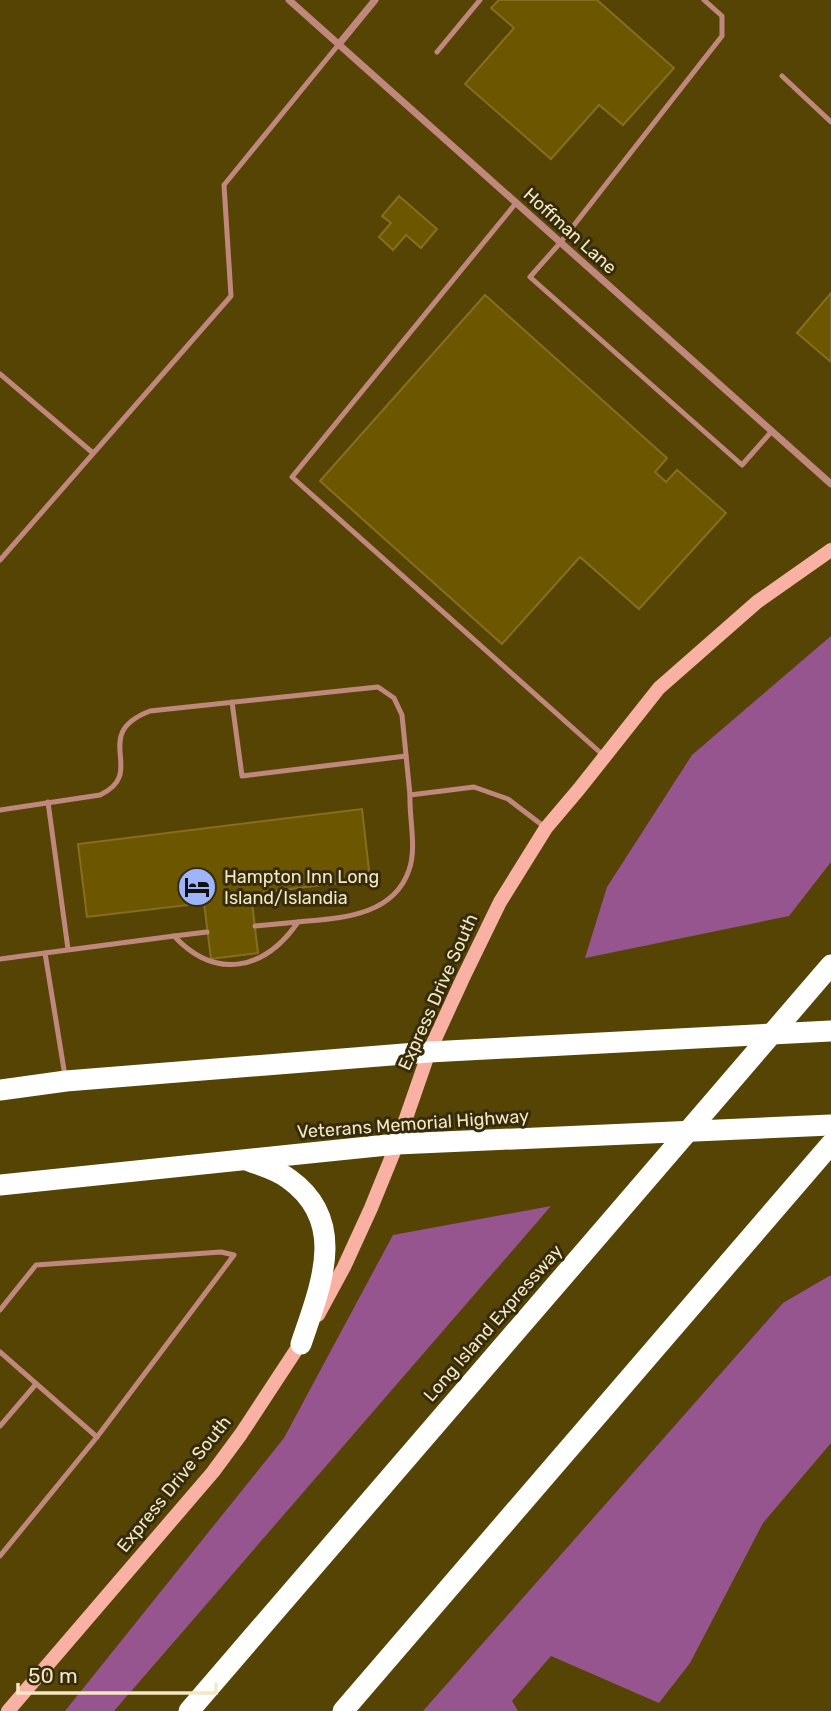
<svg xmlns="http://www.w3.org/2000/svg" width="831" height="1711" font-family="Rubik,sans-serif">
<style>
.green{fill:#975590}
.building{fill:#6c5600;stroke:#866e21;stroke-width:2}
.lines{fill:none;stroke-linecap:round;stroke-linejoin:round}
.lane{stroke:#c0887d;stroke-width:5}
.street{stroke:#c0887d;stroke-width:7}
.secondary{stroke:#f9b1a4;stroke-width:14}
.highway{stroke:#fff;stroke-width:21}
.highway-bridge{stroke:#fff;stroke-width:21}
.labels{text-anchor:middle;stroke-width:6;stroke-linejoin:round;paint-order:stroke}
.street-label{font-size:18px;fill:#f4e8c4;stroke:#362c0c}
.poi-label{font-size:18px;fill:#f4e8c4;stroke:#362c0c;text-anchor:start}
</style>
<rect width="100%" height="100%" fill="#564405"/>
<g class="green">
<path d="M831 636V862L789 916 585 958 607 887 692 755Z"/>
<path d="M551 1206 114 1711H65L284 1438 393 1235Z"/>
<path d="M831 1275V1443L763 1523 690 1663 659 1703 551 1656 512 1701 518 1711H423L783 1303Z"/>
</g>
<g class="building">
<path d="M499 0H597L674 68 623 125 599 105 551 159 465 84 514 28 491 8Z"/>
<path d="M399 196 437 229 421 248 406 235 393 250 379 237 391 223 382 216Z"/>
<path d="M831 293V362L797 333Z"/>
<path d="M485 295 667 458 655 472 666 482 677 470 726 513 639 609 580 557 502 644 320 481Z"/>
<path d="M362 809 370 879 251 894 258 953 211 959 204 903 87 917 78 844Z"/>
</g>
<g class="lines">
<g class="lane">
<path d="M704 0 722 16V36L560 243 530 277 742 465 772 431"/>
<path d="M437 52 480 0"/>
<path d="M782 76 831 122"/>
<path d="M516 203 292 477 603 755"/>
<path d="M0 374 93 453"/>
<path d="M0 560 231 296 224 185 339 44"/>
<path d="M232 702 242 776 406 756"/>
<path d="M48 802 68 949"/>
<path d="M0 810 100 795C149 772 88 735 150 711L378 687 394 698 402 715 410 795"/>
<path d="M255 926 298 922"/>
<path d="M174 936 207 932"/>
<path d="M0 959 45 953"/>
<path d="M65 1076 45 953 174 936C216 981 265 970 298 922 339 918 393 917 409 870 417 848 409 818 410 795L474 787 508 799 546 828"/>
<path d="M0 1310 36 1265 221 1252 234 1255 97 1437 0 1556"/>
<path d="M0 1352 97 1437"/>
<path d="M0 1426 36 1384"/>
</g>
<g class="street">
<path d="M289 0 831 484"/>
<path d="M339 44 375 0"/>
</g>
<g class="secondary">
<path d="M318 1315 344 1267 371 1208 397 1144 429 1052 463 978 500 902 546 828 579 789 659 688 757 602 831 550"/>
<path d="M8 1711 213 1472 241 1434 304 1338"/>
</g>
<g class="highway">
<path d="M0 1090 66 1081 429 1052 831 1031"/>
<path d="M249 1161C262 1166 277 1170 289 1179 349 1222 320 1287 301 1344"/>
<path d="M0 1185 397 1144 831 1125"/>
<path d="M189 1711 598 1236"/>
<path d="M343 1711 831 1144"/>
</g>
<path class="highway-bridge" d="M598 1236 831 965"/>
</g>
<defs>
<symbol id="hotel-disc" viewBox="-11 -11 22 22"><circle r="9.5" fill="#9eb4fd" stroke="#362c0c"/><path d="M-6-4.5h1.5V1H6V5H4.5V3h-9V5H-6ZM-4 0a1.8 1.8 0 1 1 3.6 0ZM.5 0V-2.5h3Q6-2.5 6 0Z" fill="#111"/></symbol>
</defs>
<g fill-rule="evenodd">
<use href="#hotel-disc" x="175" y="865" width="44" height="44"/>
</g>
<g class="labels">
<g class="street-label">
<text transform="translate(570 231) rotate(42)" y="6">Hoffman Lane</text>
<text transform="translate(438 992) rotate(-66)" y="6">Express Drive South</text>
<text transform="translate(413 1124) rotate(-4)" y="6">Veterans Memorial Highway</text>
<text transform="translate(493 1323) rotate(-49)" y="6">Long Island Expressway</text>
<text transform="translate(174 1484) rotate(-51)" y="6">Express Drive South</text>
</g>
<g class="poi-label">
<text x="224" y="883">Hampton Inn Long<tspan x="224" dy="21">Island/Islandia</tspan></text>
</g>
</g>
<path d="M18 1683v10h198v-10" fill="none" stroke="#f4e8c4" stroke-width="3.5"/>
<text x="28" y="1683" font-size="21" fill="#f4e8c4" stroke="#362c0c" stroke-width="5" paint-order="stroke">50 m</text>
</svg>
